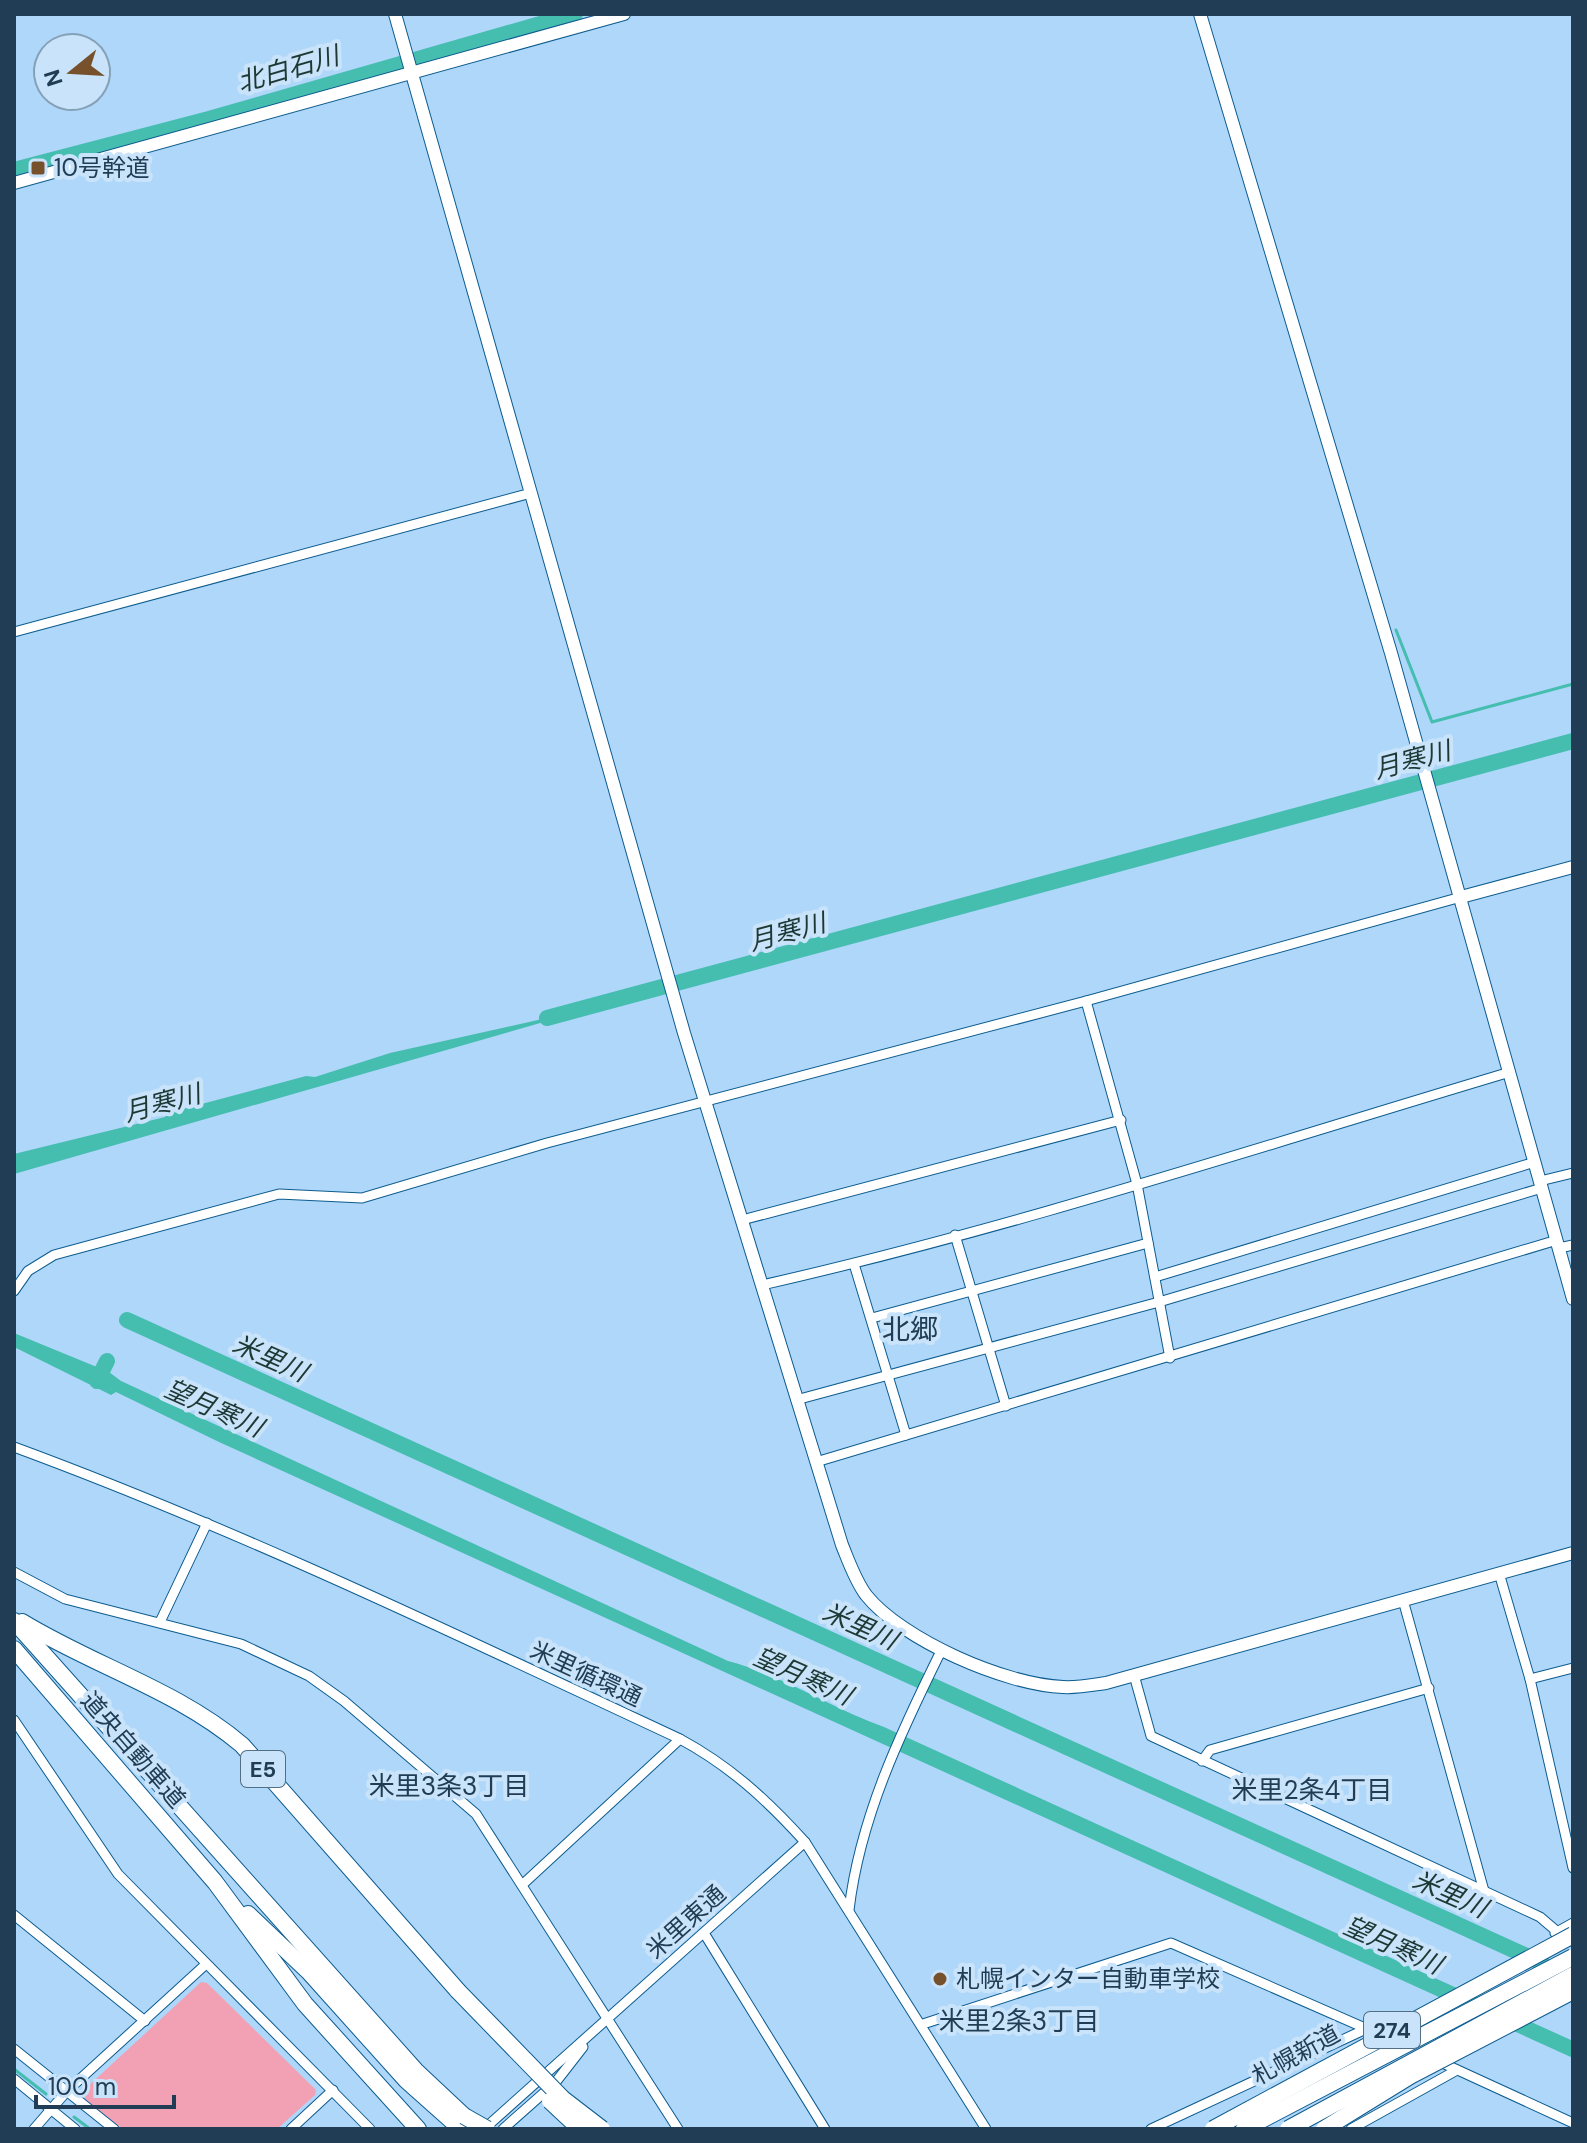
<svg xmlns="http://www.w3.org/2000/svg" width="1587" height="2143" font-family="'DM Sans','Noto Sans JP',sans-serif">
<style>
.green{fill:#f2a1b4}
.water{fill:#45bdaf}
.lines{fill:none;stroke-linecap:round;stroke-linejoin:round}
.stream{stroke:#45bdaf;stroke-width:3}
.river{stroke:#45bdaf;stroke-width:16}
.street-casing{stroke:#0d5c8f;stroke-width:11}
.secondary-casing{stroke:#0d5c8f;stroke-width:14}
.highway-casing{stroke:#0d5c8f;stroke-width:18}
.street{stroke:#fff;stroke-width:9}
.secondary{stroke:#fff;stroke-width:12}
.highway{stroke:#fff;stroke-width:16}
.highway-bridge-casing{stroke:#0d5c8f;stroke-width:18;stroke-linecap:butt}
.highway-bridge{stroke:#fff;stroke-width:16}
.poi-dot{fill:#76512c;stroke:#c8e3fa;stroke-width:3}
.labels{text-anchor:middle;stroke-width:8;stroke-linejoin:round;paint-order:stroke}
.shield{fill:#c8e3fa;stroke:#526f86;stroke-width:2}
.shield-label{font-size:22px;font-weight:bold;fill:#203d55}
.poi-label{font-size:24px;fill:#203d55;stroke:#c8e3fa;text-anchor:start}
.street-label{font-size:24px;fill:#203d55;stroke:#c8e3fa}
.water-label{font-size:26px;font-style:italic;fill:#1e3834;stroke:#c8e3fa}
.neighbourhood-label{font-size:26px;fill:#203d55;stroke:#c8e3fa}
.quarter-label{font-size:28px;fill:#203d55;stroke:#c8e3fa}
</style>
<rect width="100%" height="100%" fill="#aed7fa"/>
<path class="green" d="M201 1982 207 1983 316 2090 315 2095 277 2129H122L85 2099 86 2088Z"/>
<g class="water">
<path d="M596 1007 14 1174V1154L165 1117 168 1113 306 1076 315 1077 390 1053Z"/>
<path d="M14 1333 109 1372 121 1381 728 1661C782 1675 831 1708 884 1727L1573 2041V2058L219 1442 116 1392 111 1395 14 1347Z"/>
</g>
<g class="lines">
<g class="stream">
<path d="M1396 630 1432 722 1573 684"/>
<path d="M14 2069 46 2094"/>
<path d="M74 2117 90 2129"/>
</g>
<g class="river">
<path d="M14 170 209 119 575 14"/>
<path d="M547 1018 1573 741"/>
<path d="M127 1320 1542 1963"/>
<path d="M97 1381 107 1361"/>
</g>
<defs>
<g id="street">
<path d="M14 632 531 493"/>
<path d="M1086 1001 1137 1184 1170 1358"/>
<path d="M1540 1181 1573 1173"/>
<path d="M742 1220 1121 1120"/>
<path d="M955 1235 1006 1406"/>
<path d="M1559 1248 1573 1245"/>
<path d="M854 1264 906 1435"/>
<path d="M1155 1277 1535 1162"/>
<path d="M762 1285C1014 1228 1262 1146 1510 1072"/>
<path d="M14 1291 28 1271 54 1255 279 1194 362 1198 547 1143 1086 1001 1461 897"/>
<path d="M872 1318 1148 1243"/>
<path d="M796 1400 1159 1302 1542 1188"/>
<path d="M14 1447C242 1531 461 1637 680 1739 730 1766 767 1800 805 1842L986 2129"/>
<path d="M816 1462 1557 1240"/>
<path d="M14 1572 65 1599 241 1644 309 1676 344 1701 476 1814 678 2129"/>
<path d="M1499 1573 1530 1679 1573 1868"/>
<path d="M1403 1600 1484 1891"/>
<path d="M160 1622 207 1523"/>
<path d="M1134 1675 1151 1736 1540 1917 1567 1940"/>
<path d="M1530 1679 1573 1668"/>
<path d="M14 1720 118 1874 370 2129"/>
<path d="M1202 1761 1210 1750 1429 1688"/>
<path d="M522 1885 680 1739"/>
<path d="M849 1910C860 1817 901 1732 942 1649"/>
<path d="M14 1915 145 2021"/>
<path d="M704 1933 825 2129"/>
<path d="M1555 1933 1573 1923"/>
<path d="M923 2024 1171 1943 1406 2046"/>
<path d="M14 2049 114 2129"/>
<path d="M1438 2061 1573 2123"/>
<path d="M14 2079 75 2129"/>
<path d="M34 2129 67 2091 205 1965"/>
<path d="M291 2129 333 2090"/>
<path d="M484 2129 805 1842"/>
<path d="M503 2129 555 2083 583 2047"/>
<path d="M1151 2129 1368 2028"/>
<path d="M1351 2129 1457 2070"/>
</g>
<g id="secondary">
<path d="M395 14 684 1033 842 1545C849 1562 855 1580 866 1595 902 1640 1006 1685 1063 1687 1077 1688 1092 1685 1106 1683L1573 1553"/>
<path d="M1200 14 1391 653 1573 1299"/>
<path d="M14 183 624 14"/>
<path d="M1461 897 1573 867"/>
</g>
<g id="highway">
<path d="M14 1621 416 2071 464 2116"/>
<path d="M22 1622C94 1666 177 1690 242 1745L458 1991"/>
<path d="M14 1649 215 1882 305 2004 418 2129"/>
<path d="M248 1914 309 1972 406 2080 461 2129"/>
</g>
</defs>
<use href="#street" class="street-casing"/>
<use href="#secondary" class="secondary-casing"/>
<use href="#highway" class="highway-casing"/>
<use href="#street" class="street"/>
<use href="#secondary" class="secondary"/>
<use href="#highway" class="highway"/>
<defs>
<g id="highway-bridge">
<path d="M458 1991 563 2099 602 2129"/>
<path d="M550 2101 580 2129"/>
<path d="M464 2116 487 2129"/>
<path d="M1213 2129 1573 1935"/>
<path d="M1244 2129 1573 1957"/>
<path d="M1288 2129 1573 1975"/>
<path d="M1324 2129 1410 2076 1573 1991"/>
</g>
</defs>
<use href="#highway-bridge" class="highway-bridge-casing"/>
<use href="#highway-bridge" class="highway-bridge"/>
</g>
<g class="poi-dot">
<rect x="30" y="160" width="16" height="16" rx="4"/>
<circle cx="940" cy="1979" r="8"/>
</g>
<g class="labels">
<g class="shield">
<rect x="241" y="1751" width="44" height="36" rx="6"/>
<rect x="1364" y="2012" width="56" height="36" rx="6"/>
</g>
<g class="shield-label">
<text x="263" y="1777">E5</text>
<text x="1392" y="2038">274</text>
</g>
<g class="poi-label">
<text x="54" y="176">10号幹道</text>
<text x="956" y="1987">札幌インター自動車学校</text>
</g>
<g class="street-label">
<text transform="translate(586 1674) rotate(25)" y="8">米里循環通</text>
<text transform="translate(133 1750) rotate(49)" y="8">道央自動車道</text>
<text transform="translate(686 1922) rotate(-42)" y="8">米里東通</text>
<text transform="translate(1296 2055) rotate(-29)" y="8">札幌新道</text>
</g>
<g class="water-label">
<text transform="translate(288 69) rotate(-16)" y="9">北白石川</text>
<text transform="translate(1412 760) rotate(-15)" y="9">月寒川</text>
<text transform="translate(787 932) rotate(-15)" y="9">月寒川</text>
<text transform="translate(162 1103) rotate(-15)" y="9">月寒川</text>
<text transform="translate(270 1358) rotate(24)" y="9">米里川</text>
<text transform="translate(214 1408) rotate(24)" y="9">望月寒川</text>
<text transform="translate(860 1626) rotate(24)" y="9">米里川</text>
<text transform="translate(803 1676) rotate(24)" y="9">望月寒川</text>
<text transform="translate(1450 1894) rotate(24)" y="9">米里川</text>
<text transform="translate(1393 1945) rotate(24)" y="9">望月寒川</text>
</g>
<g class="neighbourhood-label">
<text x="449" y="1795">米里3条3丁目</text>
<text x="1312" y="1799">米里2条4丁目</text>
<text x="1019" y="2030">米里2条3丁目</text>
</g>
<g class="quarter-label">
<text x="910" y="1339">北郷</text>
</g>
</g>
<rect width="1587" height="2143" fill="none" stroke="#203d55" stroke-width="32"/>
<g transform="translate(72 72) rotate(252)"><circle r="38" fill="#c8e3fa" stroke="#85a1b8" stroke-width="2"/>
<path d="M0-6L14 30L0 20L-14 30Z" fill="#76512c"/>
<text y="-12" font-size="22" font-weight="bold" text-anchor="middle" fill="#203d55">N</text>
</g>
<path d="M36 2095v12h138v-12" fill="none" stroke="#203d55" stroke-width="4"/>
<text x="48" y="2095" font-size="24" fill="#203d55" stroke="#c8e3fa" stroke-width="6" paint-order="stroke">100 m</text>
</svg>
